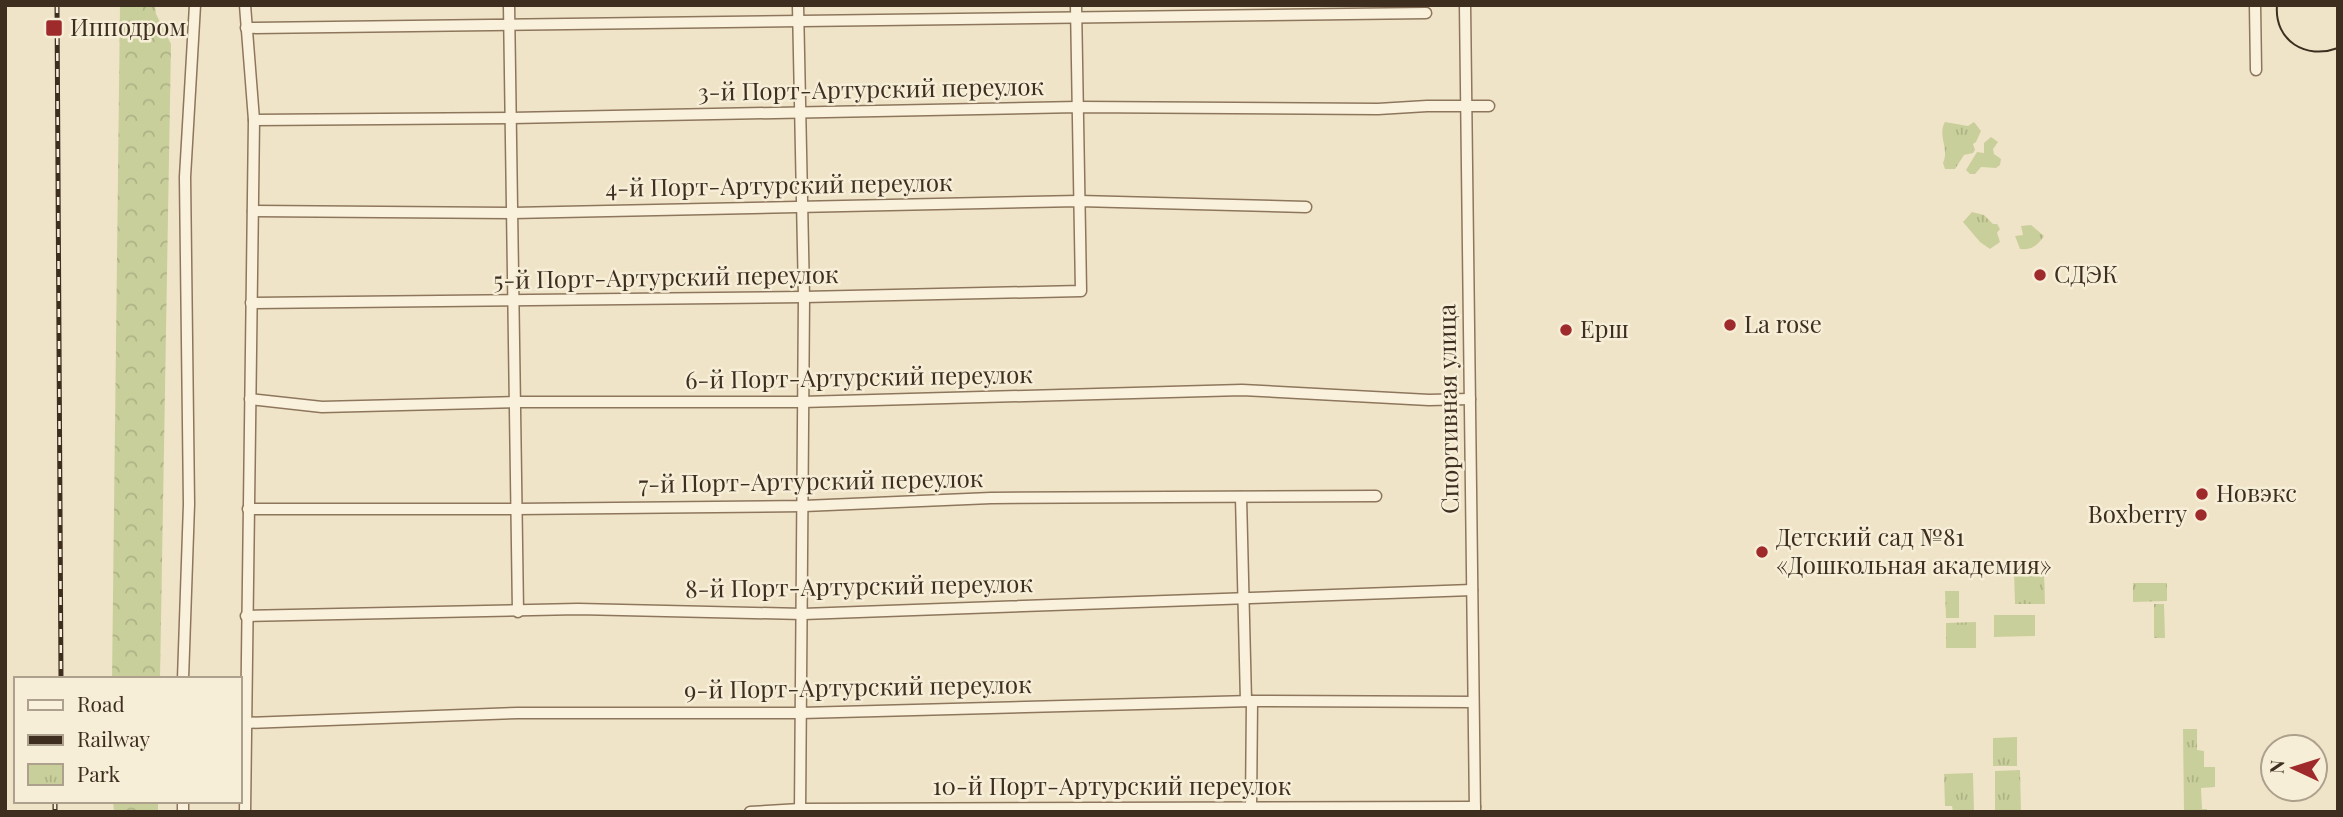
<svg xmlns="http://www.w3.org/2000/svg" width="2343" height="817" font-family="'Playfair Display',serif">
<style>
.forest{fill:url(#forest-crowns)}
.park{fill:url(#park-tufts)}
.pitch{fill:#c9cf9b}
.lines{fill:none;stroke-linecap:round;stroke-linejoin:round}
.minor-casing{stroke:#8d765c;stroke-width:13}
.minor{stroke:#faf1dc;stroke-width:10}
.tram{stroke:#3d2e20;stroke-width:2}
.rail-casing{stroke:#3d2e20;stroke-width:5}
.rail{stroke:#f7eed8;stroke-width:2.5;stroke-dasharray:8;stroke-linecap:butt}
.poi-dot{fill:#9e2a2b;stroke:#f7eed8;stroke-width:2.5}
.labels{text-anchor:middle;stroke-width:5;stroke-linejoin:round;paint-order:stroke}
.poi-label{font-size:24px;fill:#3d2e20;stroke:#f7eed8;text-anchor:start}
.street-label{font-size:24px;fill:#3d2e20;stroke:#f7eed8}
</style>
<defs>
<pattern id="forest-crowns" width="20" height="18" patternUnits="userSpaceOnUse" patternTransform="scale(1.75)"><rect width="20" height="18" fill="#c9cf9b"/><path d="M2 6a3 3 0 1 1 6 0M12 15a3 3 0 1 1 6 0" fill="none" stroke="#aeb285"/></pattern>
<pattern id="park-tufts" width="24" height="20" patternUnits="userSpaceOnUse" patternTransform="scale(1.75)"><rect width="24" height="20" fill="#c9cf9b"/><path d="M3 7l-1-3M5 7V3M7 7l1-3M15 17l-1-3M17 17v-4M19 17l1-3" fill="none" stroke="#aeb285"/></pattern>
</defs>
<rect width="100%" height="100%" fill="#f0e4c8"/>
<g class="forest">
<path d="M120 5H155L156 14 171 44 160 679H112Z"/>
<path d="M113 801H158V812H114Z"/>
</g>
<g class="park">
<path d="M1945 122 1968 126 1974 122 1981 131 1976 142 1973 144 1975 150 1973 153 1964 155 1955 169H1945L1943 163C1950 150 1937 135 1945 122Z"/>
<path d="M1972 212 1984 215 1993 224H1997L2000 229 1997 233 2000 242 1990 249 1980 242 1963 222Z"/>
<path d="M2031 225 2044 236C2037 246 2032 250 2020 249L2015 236 2023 235 2021 226Z"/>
<path d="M2014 572H2044L2045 604H2015Z"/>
<path d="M2133 583H2167V601L2133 602Z"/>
<path d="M1945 591H1959V618H1946Z"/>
<path d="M2154 604H2164L2165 638H2154Z"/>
<path d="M1976 622V648H1946V623Z"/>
<path d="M2183 729H2197V750L2204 751V767H2215V787L2201 788 2202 809H2207V812H2184Z"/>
<path d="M2017 737V766H1993V738Z"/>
<path d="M2020 770 2021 812H1995V771Z"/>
<path d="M1973 773 1974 812H1953L1952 806H1945L1944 774Z"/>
</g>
<g class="pitch">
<path d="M1991 137 1998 142 1993 149 1994 154 2001 159 2000 165 1996 168 1981 167 1975 174H1970L1966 170 1977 152 1984 153V143Z"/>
<path d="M5 581 7 812H5Z"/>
<path d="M1994 615H2035V636L1994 637Z"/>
</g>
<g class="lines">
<defs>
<g id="minor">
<path d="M245 5 254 120 245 812"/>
<path d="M509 5 518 612"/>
<path d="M798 5 804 297 800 812"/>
<path d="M1465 5 1475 812"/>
<path d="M2255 5 2256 70"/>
<path d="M246 28C639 26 1032 15 1426 13"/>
<path d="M254 120 511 118 1078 107 1378 109 1427 106H1489"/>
<path d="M253 211 512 213 1079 201 1306 207"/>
<path d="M251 303 804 297 1081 291 1076 5"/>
<path d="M250 399 322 407 515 402H802L1242 390 1429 400 1470 399"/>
<path d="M1241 497 1246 701"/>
<path d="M248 509H517L804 506 991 498 1376 496"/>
<path d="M246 616 578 609 803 614 1472 590"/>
<path d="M183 679 189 504 185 177 195 5"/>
<path d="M245 723 518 713H801L1252 701 1473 702"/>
<path d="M183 801V812"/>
<path d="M1251 808 1252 701"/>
<path d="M750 812 800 809 1475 807"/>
</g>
</defs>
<use href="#minor" class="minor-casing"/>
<use href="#minor" class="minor"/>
<path class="tram" d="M2277 5C2274 41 2306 60 2338 48"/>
<defs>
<g id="rail">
<path d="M57 5 61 679"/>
<path d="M55 801V812"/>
</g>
</defs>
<use href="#rail" class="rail-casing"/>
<use href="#rail" class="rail"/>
</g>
<g class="poi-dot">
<rect x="45" y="19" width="18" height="18" rx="3.5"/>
<circle cx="2040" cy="275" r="7"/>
<circle cx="1730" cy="325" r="7"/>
<circle cx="1566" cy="330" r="7"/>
<circle cx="2202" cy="494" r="7"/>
<circle cx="2201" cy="515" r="7"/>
<circle cx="1762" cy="552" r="7"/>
</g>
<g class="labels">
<g class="poi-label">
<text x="70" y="36">Ипподром</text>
<text x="2054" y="283">СДЭК</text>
<text x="1744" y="333">La rose</text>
<text x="1580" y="338">Ерш</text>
<text x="2216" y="502">Новэкс</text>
<text x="2187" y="523" text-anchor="end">Boxberry</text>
<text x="1776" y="546">Детский сад №81<tspan x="1776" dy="28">«Дошкольная академия»</tspan></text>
</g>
<g class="street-label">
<text transform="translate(871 90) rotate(-1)" y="8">3-й Порт-Артурский переулок</text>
<text transform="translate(779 186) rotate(-1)" y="8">4-й Порт-Артурский переулок</text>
<text transform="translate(666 278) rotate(-1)" y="8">5-й Порт-Артурский переулок</text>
<text transform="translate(859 378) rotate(-1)" y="8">6-й Порт-Артурский переулок</text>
<text transform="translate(1449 409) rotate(-91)" y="8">Спортивная улица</text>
<text transform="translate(811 482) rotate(-1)" y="8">7-й Порт-Артурский переулок</text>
<text transform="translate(859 587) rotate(-1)" y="8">8-й Порт-Артурский переулок</text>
<text transform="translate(858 688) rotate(-1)" y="8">9-й Порт-Артурский переулок</text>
<text x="1112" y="795">10-й Порт-Артурский переулок</text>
</g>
</g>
<rect width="2343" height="817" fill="none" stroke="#3d2e20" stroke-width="14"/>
<rect x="14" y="677" width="228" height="126" fill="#f7eed8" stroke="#ada18e" stroke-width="2"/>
<rect x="28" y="700" width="35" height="10" fill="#faf1dc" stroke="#ada18e" stroke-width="2"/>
<text x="77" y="712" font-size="21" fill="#3d2e20">Road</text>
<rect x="28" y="735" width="35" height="10" fill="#3d2e20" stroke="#ada18e" stroke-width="2"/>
<text x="77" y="747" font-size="21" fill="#3d2e20">Railway</text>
<rect x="28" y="764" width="35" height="21" fill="url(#park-tufts)" stroke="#ada18e" stroke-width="2"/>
<text x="77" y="782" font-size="21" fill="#3d2e20">Park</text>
<g transform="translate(2294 768) rotate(274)"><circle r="33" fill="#f7eed8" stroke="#ada18e" stroke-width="2"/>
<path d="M0-5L12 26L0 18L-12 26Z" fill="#9e2a2b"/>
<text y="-10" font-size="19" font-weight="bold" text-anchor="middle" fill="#3d2e20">N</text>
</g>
</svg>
